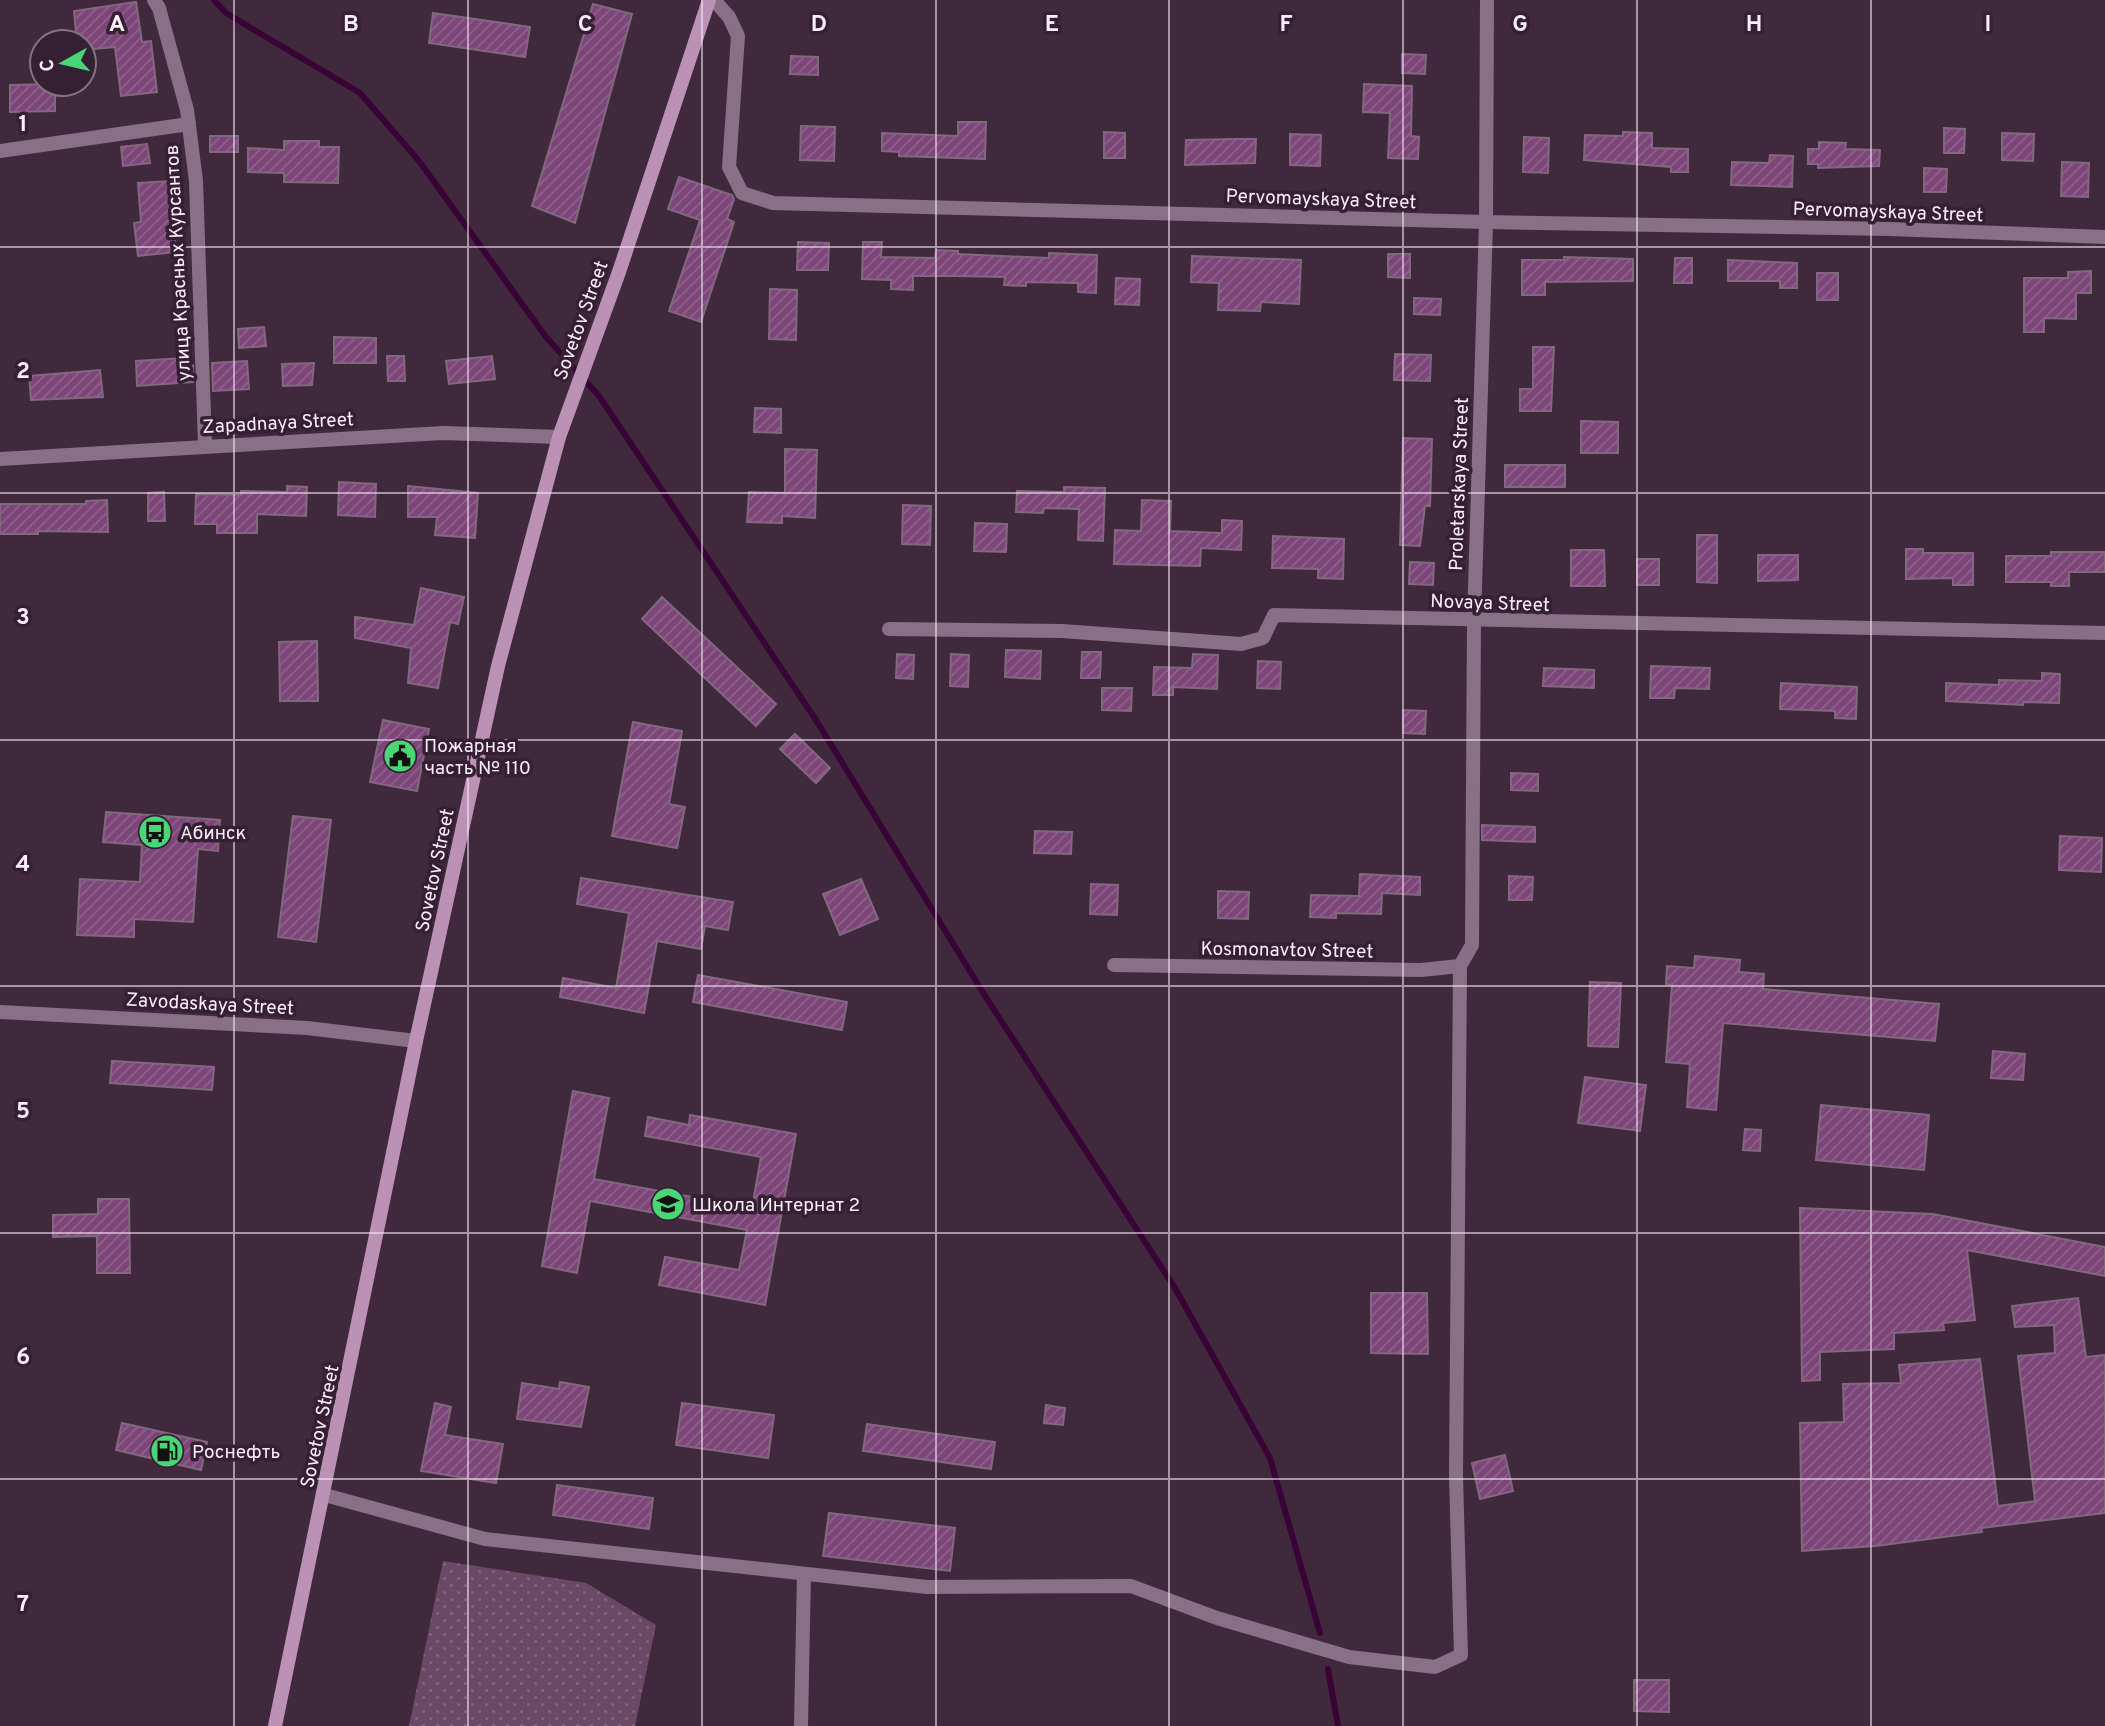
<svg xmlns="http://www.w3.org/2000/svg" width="2105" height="1726" font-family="Overpass,sans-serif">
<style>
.garden{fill:url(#garden-dots)}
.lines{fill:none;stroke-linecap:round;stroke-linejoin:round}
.stream{stroke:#380436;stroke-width:6}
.building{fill:url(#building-hatch);stroke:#82687f;stroke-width:2}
.minor{stroke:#8a7086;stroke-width:14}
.secondary{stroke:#bb92b6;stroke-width:14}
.grid{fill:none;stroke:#fcedfa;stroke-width:2;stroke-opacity:0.55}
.labels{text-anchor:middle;stroke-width:7;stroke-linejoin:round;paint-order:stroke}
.street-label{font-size:19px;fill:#fcedfa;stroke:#351f33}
.poi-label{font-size:19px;fill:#fcedfa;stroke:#351f33;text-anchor:start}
.grid-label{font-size:23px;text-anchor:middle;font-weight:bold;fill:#fcedfa;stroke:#351f33;stroke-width:7;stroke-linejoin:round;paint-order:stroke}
</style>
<defs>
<pattern id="garden-dots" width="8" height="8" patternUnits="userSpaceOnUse" patternTransform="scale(1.75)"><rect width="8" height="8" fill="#694966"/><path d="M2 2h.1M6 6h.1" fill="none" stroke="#7f647d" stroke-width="1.8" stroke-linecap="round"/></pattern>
<pattern id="building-hatch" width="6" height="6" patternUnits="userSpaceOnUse" patternTransform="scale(1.75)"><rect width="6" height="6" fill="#7d4678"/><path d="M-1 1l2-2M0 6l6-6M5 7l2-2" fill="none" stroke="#90618c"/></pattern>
</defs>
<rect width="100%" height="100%" fill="#40293d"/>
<path class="garden" d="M443 1561 586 1583 656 1625 635 1726H409Z"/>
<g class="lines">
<g class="stream">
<path d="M214 0 226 13 360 93 419 161 546 337 599 396 816 720 987 999 1175 1288 1270 1458 1320 1633"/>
<path d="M1328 1669 1338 1726"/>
</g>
</g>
<g class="building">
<path d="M136 2 142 42 151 41 157 92 121 96 115 47 84 50V42H77L74 11Z"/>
<path d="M593 4 632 14 575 223 532 206Z"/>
<path d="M433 13 530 27 525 57 429 43Z"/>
<path d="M1402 54 1426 55 1425 74 1402 73Z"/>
<path d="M791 56 818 57V75L790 74Z"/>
<path d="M55 84V111L10 112V85Z"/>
<path d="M1364 84 1412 86 1411 136 1419 137 1418 159 1388 158 1390 113 1363 112Z"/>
<path d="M958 122H986L985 159 899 156V152L882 151V133L958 136Z"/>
<path d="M801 126 835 127 834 161 800 160Z"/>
<path d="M1944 128 1965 129 1964 153H1944Z"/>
<path d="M1104 132 1125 133V158H1104Z"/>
<path d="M1623 132 1652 133V148L1688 149V172H1671V167L1584 160 1585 135 1623 136Z"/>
<path d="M2002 133 2034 134 2033 161 2002 160Z"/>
<path d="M1290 134 1321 135 1320 166 1290 165Z"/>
<rect x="210" y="136" width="28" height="16"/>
<path d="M1524 137 1549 138 1548 173 1523 172Z"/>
<path d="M1236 139H1256L1255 163 1185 165 1186 140Z"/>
<path d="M284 141H319V147H339L338 183 284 182V173L248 172V148L284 150Z"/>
<path d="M1819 142 1846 143 1845 149 1880 150 1879 166 1818 168V164H1808V149H1819Z"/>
<path d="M147 144 150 163 123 166 121 147Z"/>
<path d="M1770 155 1793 156 1792 187 1731 185 1732 162 1769 163Z"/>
<path d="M2062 162 2089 163 2088 197 2061 196Z"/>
<path d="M1924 168 1947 169 1946 192H1924Z"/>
<path d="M679 177 732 195 734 199 727 219 734 222 701 322 669 311 700 220 668 209Z"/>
<path d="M170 181 176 252 138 256 134 223 141 222 138 183Z"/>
<path d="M798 242 829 243 828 270H797Z"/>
<path d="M863 242H882L881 257 935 258 936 250 958 251V254L1049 258V253L1097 255 1096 293 1078 292V283L1026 282V286L1004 285 1005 277 957 276H913V290L891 289V280L862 279Z"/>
<path d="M1388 254H1410V278L1388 277Z"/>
<path d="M1192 256 1301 260 1299 304 1261 302 1260 311 1218 310 1219 283 1191 282Z"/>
<path d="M1564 257 1633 259V281L1545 282V295H1522V260H1564Z"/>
<path d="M1675 258H1692V283H1674Z"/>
<path d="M1728 260 1797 263V288H1780V281H1728Z"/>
<path d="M2091 271V293H2076V319L2044 318V332H2024V278H2068V272Z"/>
<rect x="1817" y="273" width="21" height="27"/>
<path d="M1116 278 1140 279 1139 305 1115 304Z"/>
<path d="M770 289 797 290 796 340 769 339Z"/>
<path d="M1414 298 1441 299 1440 315 1414 314Z"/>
<path d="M264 327 266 346 239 348 238 329Z"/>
<path d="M334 337 376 338V363H334Z"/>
<path d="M1533 347H1554L1551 411H1520V389H1533Z"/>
<path d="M1395 354 1431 355 1430 381 1394 380Z"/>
<path d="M387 356H404L405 381H388Z"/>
<path d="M492 356 495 379 449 384 446 361Z"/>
<path d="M184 358V365H193V382L137 386 136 361Z"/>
<path d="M247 361 249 389 213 391 212 363Z"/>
<path d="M314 363 312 385 283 386 282 364Z"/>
<path d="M100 370 103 397 31 400 29 376Z"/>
<path d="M755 408 781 409V433L754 432Z"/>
<path d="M1581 421 1618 422V453H1581Z"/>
<path d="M1403 438 1432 439 1430 506H1425L1420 546 1400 545Z"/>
<path d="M785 449 817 450 815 518 782 516V523L747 522 749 492 785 493Z"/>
<rect x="1505" y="465" width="60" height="22"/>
<path d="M339 482 376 484 375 517 338 515Z"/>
<path d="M287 486 307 487 306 516 257 514V533H217V524H195L196 494 241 495V491L287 492Z"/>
<path d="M408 486 478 493 475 538 435 535 437 517H408Z"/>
<path d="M1064 487 1105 488 1103 541 1078 540 1079 509 1044 508 1043 513 1016 512 1017 491 1064 492Z"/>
<path d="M164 492 165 521H148V493Z"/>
<path d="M107 500 108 532 38 531V534H0V504H86V501Z"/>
<path d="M1142 500 1171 501 1170 531 1222 533V520L1242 521 1241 550 1201 548 1200 566 1114 564 1115 530 1141 531Z"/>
<path d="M903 505 931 506 930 545 902 544Z"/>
<path d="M975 523 1007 524 1006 552 974 551Z"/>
<path d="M1697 535H1717V583L1697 582Z"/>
<path d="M1273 536 1344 539 1343 579 1318 578V569L1272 568Z"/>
<path d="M1906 549H1923V553H1973V585H1953V578L1906 579Z"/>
<path d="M1571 550H1604L1605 586H1571Z"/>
<path d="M2051 552H2105V572H2069V586H2051V582H2006V556H2051Z"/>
<path d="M1758 555H1798V580L1758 581Z"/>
<rect x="1637" y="559" width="22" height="26"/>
<path d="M1410 562 1434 563 1433 585 1409 584Z"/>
<path d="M421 588 464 597 458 624 450 622 438 688 408 683 411 648 355 638V617L414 625Z"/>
<path d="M662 597 776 704 756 726 642 619Z"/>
<path d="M317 641 318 701H280L279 642Z"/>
<path d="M1006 650 1041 651 1040 679 1005 677Z"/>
<path d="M1082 652H1101L1100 678H1081Z"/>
<path d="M897 654 914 655 913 679 896 678Z"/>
<path d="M951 654 969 655 968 687 950 686Z"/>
<path d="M1193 654 1218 655 1217 689 1173 687V695H1153L1154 667 1192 668Z"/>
<path d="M1258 661 1281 662 1280 689 1257 688Z"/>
<path d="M1651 666 1710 668 1709 689 1675 688 1674 698H1650Z"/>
<path d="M1544 668 1594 670V688L1543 686Z"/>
<path d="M2042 673 2060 674 2059 703 2023 702V705L1946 701V683L1999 685V680L2042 681Z"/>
<path d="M1781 683 1857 687 1856 719 1835 718V711L1780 709Z"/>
<path d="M1102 688H1132L1131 711 1102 710Z"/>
<path d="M1403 710 1426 711 1425 734 1403 733Z"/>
<path d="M383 720 429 729 417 791 370 782Z"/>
<path d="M633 722 682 731 669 804 685 807 677 848 612 836Z"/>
<path d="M795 734 830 768 816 783 780 749Z"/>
<path d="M1511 773 1538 774V791L1511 790Z"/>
<path d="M106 812 220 820 218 851 198 849 193 922 134 919V937L77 935 80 879 140 882 142 845 103 842Z"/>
<path d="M293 816 331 820 316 942 278 937Z"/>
<path d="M1482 825 1535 827V842L1482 840Z"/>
<path d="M1035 831 1072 832 1071 854 1034 853Z"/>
<path d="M2060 836 2102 838 2101 872 2059 870Z"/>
<path d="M1360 874 1420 877V895L1382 893 1381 914 1336 913V918L1310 917 1311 895 1359 896Z"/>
<path d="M1509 876 1533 877 1532 900H1509Z"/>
<path d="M581 878 733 902 728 930 705 926 701 949 657 941 644 1013 560 997 563 978 616 988 629 913 577 904Z"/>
<path d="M861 879 878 919 840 935 823 894Z"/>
<path d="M1091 884 1118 885 1117 915 1090 914Z"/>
<path d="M1218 891 1249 892 1248 919 1218 918Z"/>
<path d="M1695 956 1740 960 1739 972 1764 974 1763 989 1939 1004 1935 1041 1723 1023 1716 1110 1687 1107 1690 1064 1666 1062 1672 985 1666 984 1667 966 1694 968Z"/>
<path d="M698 975 847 1002 842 1030 693 1002Z"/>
<path d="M1590 982 1621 983 1618 1047 1588 1046Z"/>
<path d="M1993 1051 2025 1054 2023 1080 1991 1078Z"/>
<path d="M112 1061 214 1067 212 1090 110 1083Z"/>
<path d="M1585 1077 1646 1085 1640 1131 1578 1123Z"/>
<path d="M573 1091 609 1098 594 1179 752 1208 761 1157 645 1136 648 1117 689 1125 690 1115 796 1134 765 1305 659 1285 665 1257 739 1270 747 1230 590 1201 577 1273 542 1266Z"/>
<path d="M1821 1105 1929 1115 1924 1170 1816 1160Z"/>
<path d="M1745 1129 1761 1130 1760 1151 1743 1150Z"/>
<path d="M98 1199H129L130 1273H97V1236L53 1237V1215L98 1214Z"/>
<path d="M1800 1208 1933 1214 2105 1247V1276L1967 1250 1975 1320 1943 1323 1944 1330 1894 1333V1349L1820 1352V1380L1802 1381Z"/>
<path d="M1371 1293H1427L1428 1354 1371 1353Z"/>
<path d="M2078 1298 2086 1357 2105 1355V1513L1981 1528 1982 1532 1876 1546 1802 1551 1800 1423 1844 1422 1843 1384 1901 1383 1899 1365 1980 1359 1998 1506 2035 1501 2018 1356 2055 1353 2054 1325 2015 1327 2012 1306Z"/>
<path d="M560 1382 589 1387 581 1427 517 1419 522 1383 559 1389Z"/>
<path d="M435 1403 451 1407 445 1435 503 1444 496 1483 421 1471Z"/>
<path d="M682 1403 774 1415 768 1458 676 1445Z"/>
<path d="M1046 1405 1065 1408 1063 1425 1044 1423Z"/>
<path d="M122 1423 207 1442 201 1470 116 1450Z"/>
<path d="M867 1424 995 1442 991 1469 863 1451Z"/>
<path d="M1505 1455 1513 1491 1480 1499 1472 1463Z"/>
<path d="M557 1485 653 1498 649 1529 553 1515Z"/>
<path d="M829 1513 955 1528 950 1571 823 1556Z"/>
<path d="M1634 1680H1669V1712L1634 1711Z"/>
</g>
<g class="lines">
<g class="minor">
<path d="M154 0 159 8 187 110 196 181 205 444"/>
<path d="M714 0 729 17 738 36 729 167 742 193 773 203 1486 222 1889 229 2105 237"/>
<path d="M0 151 189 124"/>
<path d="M0 459 443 433 559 437"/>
<path d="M889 629 1062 631 1241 644 1263 638 1274 615 2105 633"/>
<path d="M1114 965 1421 970 1460 966"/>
<path d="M0 1012 307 1028 416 1041"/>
<path d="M325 1495 485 1539 927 1587 1131 1586 1217 1618 1349 1657 1435 1667 1461 1655 1456 1476 1460 966 1472 945 1474 622 1486 222 1487 0"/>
<path d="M801 1726 804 1574"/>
</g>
<path class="secondary" d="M275 1726 416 1041 498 666 559 437 619 272 709 0"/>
</g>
<path class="grid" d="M234 0V1726M468 0V1726M702 0V1726M936 0V1726M1169 0V1726M1403 0V1726M1637 0V1726M1871 0V1726M0 247H2105M0 493H2105M0 740H2105M0 986H2105M0 1233H2105M0 1479H2105"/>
<defs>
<symbol id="civic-disc" viewBox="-11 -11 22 22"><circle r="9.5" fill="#4ad677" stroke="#351f33"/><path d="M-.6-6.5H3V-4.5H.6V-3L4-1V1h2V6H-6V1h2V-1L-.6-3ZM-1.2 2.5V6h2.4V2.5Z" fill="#111"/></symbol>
<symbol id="bus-disc" viewBox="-11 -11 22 22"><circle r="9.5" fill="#4ad677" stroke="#351f33"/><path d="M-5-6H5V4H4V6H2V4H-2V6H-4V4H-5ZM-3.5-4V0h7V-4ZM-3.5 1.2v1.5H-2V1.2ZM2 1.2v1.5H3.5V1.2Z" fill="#111"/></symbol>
<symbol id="school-disc" viewBox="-11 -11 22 22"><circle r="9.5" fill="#4ad677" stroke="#351f33"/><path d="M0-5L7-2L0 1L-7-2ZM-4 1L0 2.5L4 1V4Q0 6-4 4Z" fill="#111"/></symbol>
<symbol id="fuel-disc" viewBox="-11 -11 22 22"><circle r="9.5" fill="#4ad677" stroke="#351f33"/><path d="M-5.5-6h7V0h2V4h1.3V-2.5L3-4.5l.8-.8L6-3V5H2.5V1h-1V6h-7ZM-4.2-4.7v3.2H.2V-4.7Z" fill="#111"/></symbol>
</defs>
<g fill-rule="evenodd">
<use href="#civic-disc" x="381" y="737" width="38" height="38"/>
<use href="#bus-disc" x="136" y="813" width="38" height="38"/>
<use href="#school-disc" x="649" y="1185" width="38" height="38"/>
<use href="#fuel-disc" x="148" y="1432" width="38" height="38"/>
</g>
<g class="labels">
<g class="street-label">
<text transform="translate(1321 198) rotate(2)" y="7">Pervomayskaya Street</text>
<text transform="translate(1888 211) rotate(2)" y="7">Pervomayskaya Street</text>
<text transform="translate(177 263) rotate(-93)" y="7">улица Красных Курсантов</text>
<text transform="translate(580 320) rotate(-70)" y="7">Sovetov Street</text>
<text transform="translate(278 422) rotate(-3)" y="7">Zapadnaya Street</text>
<text transform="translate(1458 484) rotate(-88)" y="7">Proletarskaya Street</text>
<text transform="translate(1490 602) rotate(2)" y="7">Novaya Street</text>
<text transform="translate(434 870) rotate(-78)" y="7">Sovetov Street</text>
<text transform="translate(1287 949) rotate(1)" y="7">Kosmonavtov Street</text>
<text transform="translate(210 1003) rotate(3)" y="7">Zavodaskaya Street</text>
<text transform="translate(319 1426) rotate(-78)" y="7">Sovetov Street</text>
</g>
<g class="poi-label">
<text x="424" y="752">Пожарная<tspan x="424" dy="22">часть № 110</tspan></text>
<text x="180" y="839">Абинск</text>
<text x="692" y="1211">Школа Интернат 2</text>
<text x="192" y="1458">Роснефть</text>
</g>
</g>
<g class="grid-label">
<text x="117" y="31">A</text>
<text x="351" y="31">B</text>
<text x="585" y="31">C</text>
<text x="819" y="31">D</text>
<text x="1052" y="31">E</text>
<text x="1286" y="31">F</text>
<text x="1520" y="31">G</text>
<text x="1754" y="31">H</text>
<text x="1988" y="31">I</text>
<text x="23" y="131">1</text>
<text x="23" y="378">2</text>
<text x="23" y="624">3</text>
<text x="23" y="871">4</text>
<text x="23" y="1118">5</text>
<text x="23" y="1364">6</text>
<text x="23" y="1611">7</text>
</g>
<g transform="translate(63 63) rotate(262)"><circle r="33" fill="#351f33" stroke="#857183" stroke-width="2"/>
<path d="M0-5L12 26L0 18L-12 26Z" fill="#4ad677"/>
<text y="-10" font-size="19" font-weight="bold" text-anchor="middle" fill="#fcedfa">С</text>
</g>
</svg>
